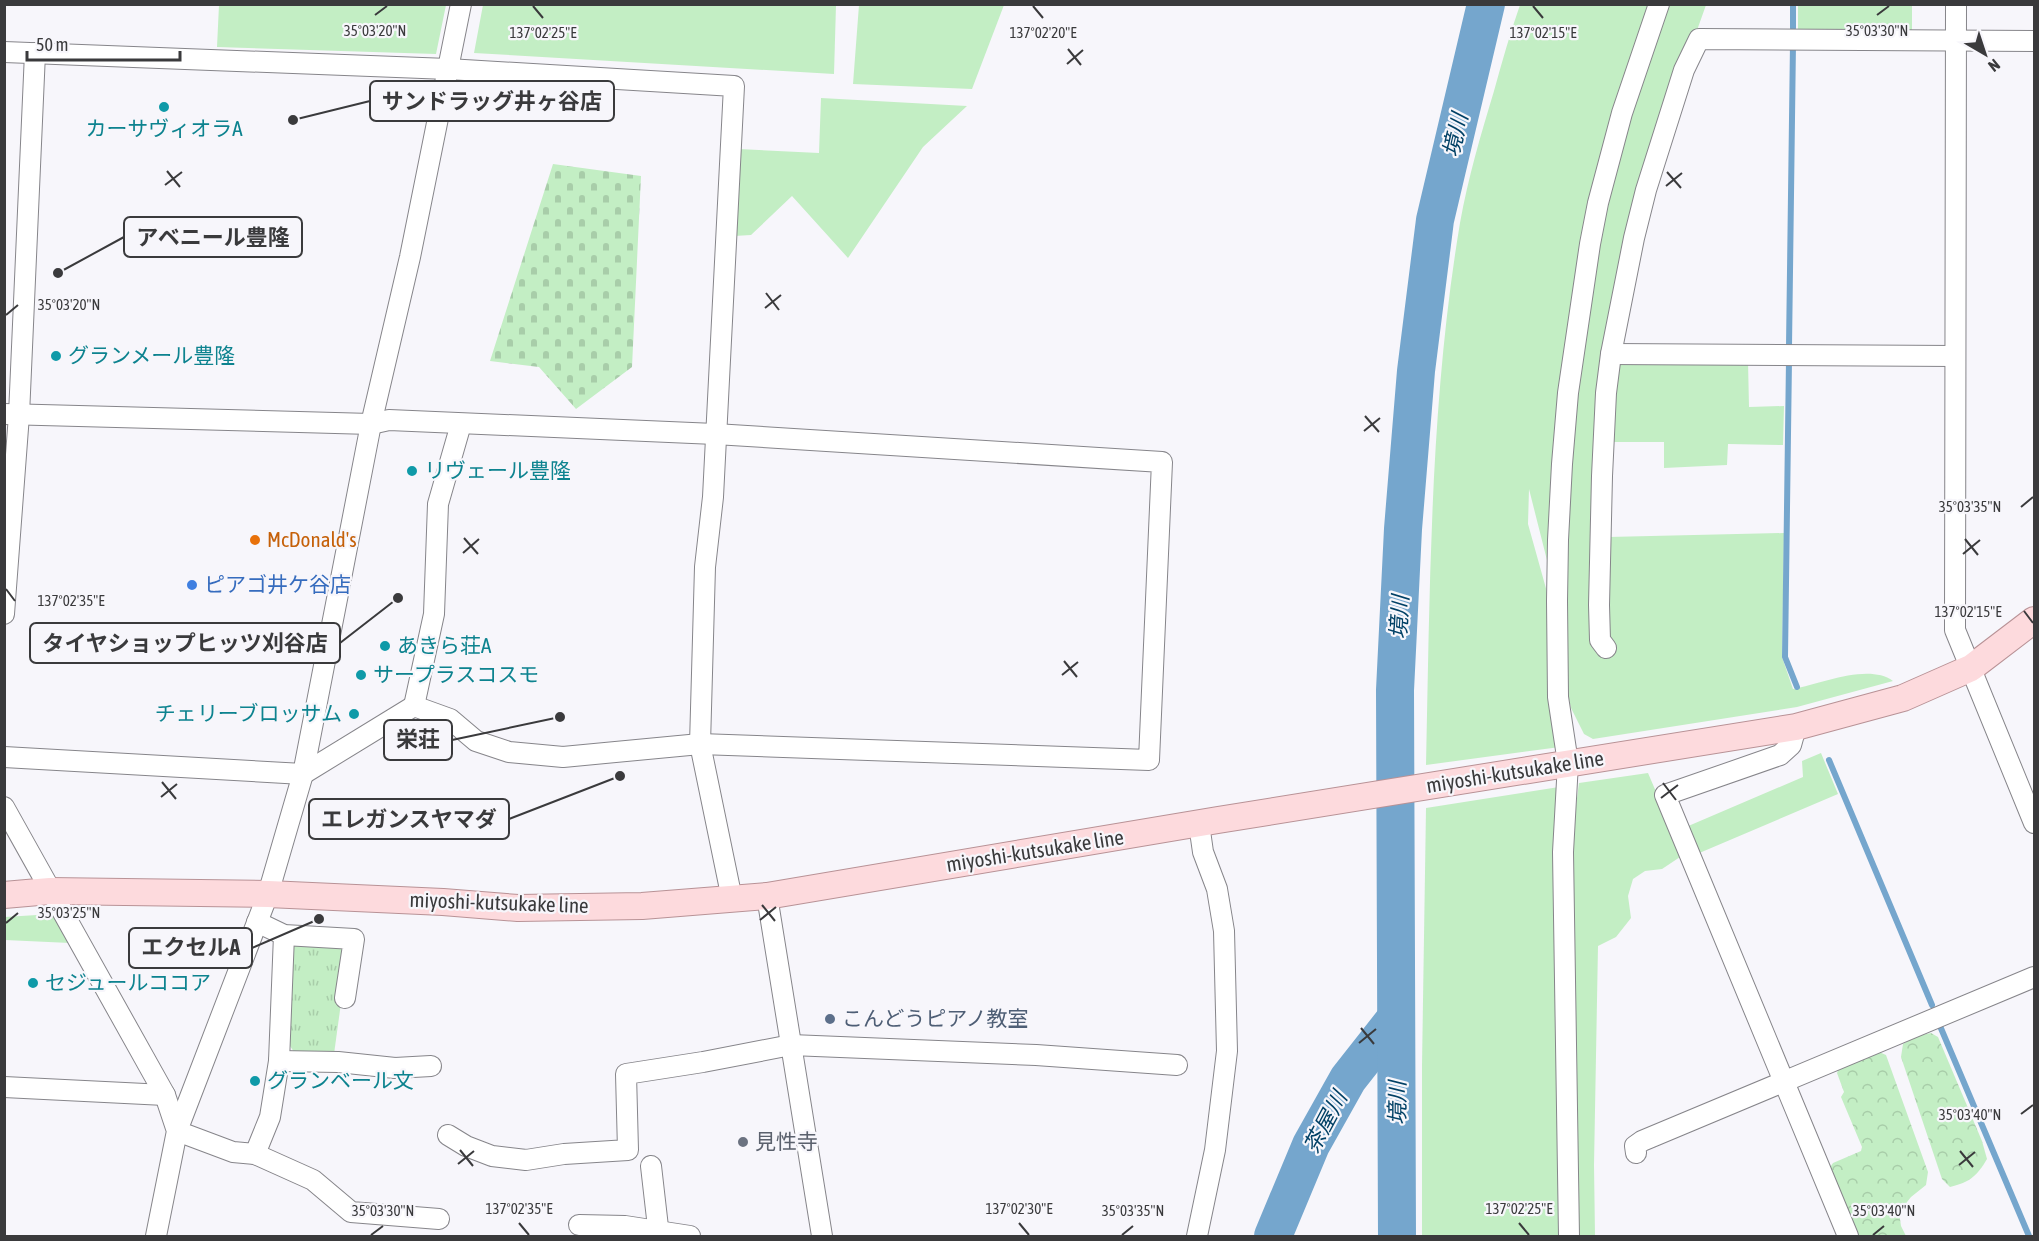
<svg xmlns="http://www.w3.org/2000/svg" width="2039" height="1241" font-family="'Asap Condensed','Noto Sans JP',sans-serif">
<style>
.green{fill:#c3eec4}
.forest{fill:url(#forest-crowns)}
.cemetery{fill:url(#cemetery-stones)}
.park{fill:url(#park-tufts)}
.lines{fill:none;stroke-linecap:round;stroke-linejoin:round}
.stream{stroke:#75a6cd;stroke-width:6}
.river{stroke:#75a6cd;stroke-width:38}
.minor-casing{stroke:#86858a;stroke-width:22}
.major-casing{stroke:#b89296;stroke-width:28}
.minor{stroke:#fff;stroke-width:20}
.major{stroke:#fddadd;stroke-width:26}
.ticks{fill:none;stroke:#3a3a3c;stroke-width:2}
.culture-dot{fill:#0f9aa8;stroke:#f7f6fb;stroke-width:2}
.food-dot{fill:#e8710a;stroke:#f7f6fb;stroke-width:2}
.shop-dot{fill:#3f7fe0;stroke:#f7f6fb;stroke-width:2}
.service-dot{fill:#5c6f8a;stroke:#f7f6fb;stroke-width:2}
.worship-dot{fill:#6b7280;stroke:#f7f6fb;stroke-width:2}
.labels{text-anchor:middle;stroke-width:4.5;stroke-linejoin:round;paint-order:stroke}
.culture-label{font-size:21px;fill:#0d838f;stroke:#f7f6fb;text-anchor:start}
.food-label{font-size:21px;fill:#c56008;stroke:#f7f6fb;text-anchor:start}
.shop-label{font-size:21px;fill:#366cbe;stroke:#f7f6fb;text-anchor:start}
.street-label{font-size:21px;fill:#3a3a3c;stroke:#f7f6fb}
.service-label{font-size:21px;fill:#4e5e75;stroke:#f7f6fb;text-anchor:start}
.worship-label{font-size:21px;fill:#5b616d;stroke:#f7f6fb;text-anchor:start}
.water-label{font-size:22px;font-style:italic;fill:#004065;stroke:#f7f6fb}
.ticks-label{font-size:15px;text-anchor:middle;fill:#3a3a3c;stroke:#f7f6fb;stroke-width:4.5;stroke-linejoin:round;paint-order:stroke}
.leader{fill:none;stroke:#3a3a3c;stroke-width:2}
.callout-dot{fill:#3a3a3c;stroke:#f7f6fb;stroke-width:2}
.callout{fill:#f7f6fb;stroke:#3a3a3c;stroke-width:2}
.callout-label{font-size:22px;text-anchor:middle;font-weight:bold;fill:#3a3a3c}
</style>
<defs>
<pattern id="forest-crowns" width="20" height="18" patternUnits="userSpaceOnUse" patternTransform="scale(1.5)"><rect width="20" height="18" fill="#c3eec4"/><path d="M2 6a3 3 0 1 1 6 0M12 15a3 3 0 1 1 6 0" fill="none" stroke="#a8cda9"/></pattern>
<pattern id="cemetery-stones" width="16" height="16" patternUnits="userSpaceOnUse" patternTransform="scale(1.5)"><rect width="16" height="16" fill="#c3eec4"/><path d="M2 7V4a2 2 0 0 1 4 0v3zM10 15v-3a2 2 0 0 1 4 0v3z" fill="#a8cda9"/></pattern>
<pattern id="park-tufts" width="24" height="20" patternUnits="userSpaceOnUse" patternTransform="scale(1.5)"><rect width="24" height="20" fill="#c3eec4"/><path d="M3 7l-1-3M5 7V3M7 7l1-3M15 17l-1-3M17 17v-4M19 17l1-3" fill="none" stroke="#a8cda9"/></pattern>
</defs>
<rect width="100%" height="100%" fill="#f7f6fb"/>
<g class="green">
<path d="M219 5V4L446 5 436 54 217 47Z"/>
<path d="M483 5H836L834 74 474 53Z"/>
<path d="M859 5V4L1004 5 972 89 853 84Z"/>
<path d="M1520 5H1652L1617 111 1551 576 1529 489 1528 524 1552 610 1560 747 1426 765C1430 584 1430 402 1460 223 1468 178 1481 134 1494 91 1502 62 1510 33 1520 5Z"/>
<path d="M1666 5H1706L1642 185 1606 354 1605 638 1608 537 1784 533 1782 657 1793 689C1822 684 1868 663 1893 681L1797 707 1593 739 1584 734 1571 708 1563 674 1568 464 1604 199Z"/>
<path d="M1798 5H1912V36L1798 34Z"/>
<path d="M821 98 967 106 923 147 848 258 792 196 751 235 734 236 739 149 819 153Z"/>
<path d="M1621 358 1748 361 1749 407 1784 406 1783 445 1728 444 1727 465 1664 468V442H1608L1614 369Z"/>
<path d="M1821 753 1838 794 1697 854 1686 827 1803 777 1802 761Z"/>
<path d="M1648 773 1683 855 1662 869 1645 871 1633 879 1628 896 1631 918 1616 937 1598 946 1594 1165 1595 1236H1575L1569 859 1579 783Z"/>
<path d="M1559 787 1564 1236H1422V1066L1426 808Z"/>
<path d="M53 914 70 943 5 940V917Z"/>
</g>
<g class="forest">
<path d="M1931 1033 1938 1037 1982 1141 1987 1159C1977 1176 1970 1182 1950 1187L1942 1179 1901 1057 1903 1044 1917 1036Z"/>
<path d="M1879 1052 1886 1055 1928 1172 1926 1185 1911 1197 1899 1212 1901 1226 1906 1236H1857L1829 1169 1833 1163 1861 1151 1862 1147 1841 1097 1844 1092 1837 1073 1839 1068Z"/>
</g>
<path class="cemetery" d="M553 164 641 176 632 367 576 409 539 367 490 361Z"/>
<path class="park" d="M300 941 341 944 348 952 334 1054 296 1055 290 1046 291 947Z"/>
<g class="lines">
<g class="stream">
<path d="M1793 28V4"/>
<path d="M1789 347 1793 43"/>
<path d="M1789 360 1785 657 1797 687"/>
<path d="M1829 760 1932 1005"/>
<path d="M1940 1026 2029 1236"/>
</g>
<g class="river">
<path d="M1273 1236 1311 1145 1348 1079 1396 1018"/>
<path d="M1397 1236 1395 690 1403 529 1416 371 1435 220 1486 4"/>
</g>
<defs>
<g id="minor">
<path d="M1956 4 1955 630 2034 823"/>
<path d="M4 52 448 69 734 86 713 497 705 567 700 744 732 899"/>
<path d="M1611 354 1955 356"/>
<path d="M4 414 371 424 389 420 715 434 1162 462 1149 760 700 744 563 757 509 752 476 741 450 719 414 706 303 774 4 757"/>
<path d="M4 614 19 415 35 53"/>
<path d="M1606 648 1600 640 1599 605 1602 476 1606 393 1611 354 1634 238 1646 190 1684 70 1699 39 2034 41"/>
<path d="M414 706 434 614 438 504 461 424"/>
<path d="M1796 727 1791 745 1780 755 1665 795 1848 1236"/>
<path d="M4 807 165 1095 177 1131 156 1236"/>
<path d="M767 896 822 1236"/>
<path d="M257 922 284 935 354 939 345 998"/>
<path d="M279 1061 338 1062 395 1068 431 1066"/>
<path d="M4 1087 165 1095"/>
<path d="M448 1135 466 1146 492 1156 526 1160 564 1154 628 1150 626 1074 703 1062 791 1045 1036 1055 1177 1065"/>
<path d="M1636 1153 1635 1146 1642 1141 2034 977"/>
<path d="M255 1154 270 1117 279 1061 284 935"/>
<path d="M651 1166 659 1236"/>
<path d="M439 1219 351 1212 313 1180 255 1154 233 1152 177 1131 268 894 303 774 371 424 410 257 461 4"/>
<path d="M579 1225 625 1226 690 1236"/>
<path d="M1197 1236 1215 1150 1227 1051 1224 931 1217 889 1203 852 1199 824"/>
<path d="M1569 1236 1563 852 1568 763 1558 697 1557 601 1558 540 1562 464 1568 393 1590 244 1598 203 1622 113 1659 4"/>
</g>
<path id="major" d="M4 895 50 891 268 894 443 902 518 908 642 906 767 896 1218 820 1796 727 1903 698 1971 668 2034 620"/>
</defs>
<use href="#minor" class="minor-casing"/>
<use href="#major" class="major-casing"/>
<use href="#minor" class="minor"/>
<use href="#major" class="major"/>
</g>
<path class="ticks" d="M533 6 543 18M1033 6 1043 18M1533 6 1543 18M375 15 387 6M1877 15 1889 6M1068 49 1081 65M1067 64 1083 50M167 171 180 187M1667 172 1681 188M165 185 182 172M1666 186 1682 173M766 293 779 310M765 308 781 295M6 315 18 305M1365 416 1379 432M1364 431 1380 418M2021 507 2033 497M464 538 478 554M1965 539 1978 555M463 553 479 539M1963 554 1980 540M6 589 15 601M2024 611 2033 623M1064 661 1077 677M1062 675 1078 662M162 782 176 799M1663 783 1676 800M161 797 177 784M1661 798 1678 785M762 905 775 921M760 920 776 907M6 923 18 913M1361 1028 1374 1044M1359 1043 1376 1029M2021 1114 2033 1105M460 1150 473 1166M1960 1151 1973 1167M458 1164 474 1151M1959 1165 1975 1152M519 1223 529 1235M1019 1223 1029 1235M1519 1223 1529 1235M371 1235 383 1226M1122 1235 1133 1226M1873 1235 1884 1226"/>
<g class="culture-dot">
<circle cx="164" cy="107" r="6"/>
<circle cx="56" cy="356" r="6"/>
<circle cx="412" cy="471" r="6"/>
<circle cx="385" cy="646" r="6"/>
<circle cx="361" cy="675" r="6"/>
<circle cx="354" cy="714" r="6"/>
<circle cx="33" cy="983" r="6"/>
<circle cx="255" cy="1081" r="6"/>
</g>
<circle class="food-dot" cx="255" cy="540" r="6"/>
<circle class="shop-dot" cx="192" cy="585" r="6"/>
<circle class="service-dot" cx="830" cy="1019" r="6"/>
<circle class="worship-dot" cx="743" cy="1142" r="6"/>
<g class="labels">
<g class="culture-label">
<text x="164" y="136" text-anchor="middle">カーサヴィオラA</text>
<text x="68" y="363">グランメール豊隆</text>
<text x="424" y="478">リヴェール豊隆</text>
<text x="397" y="653">あきら荘A</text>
<text x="373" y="682">サープラスコスモ</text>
<text x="342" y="721" text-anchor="end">チェリーブロッサム</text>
<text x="45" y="990">セジュールココア</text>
<text x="267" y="1088">グランベール文</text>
</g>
<g class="food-label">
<text x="267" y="547">McDonald's</text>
</g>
<g class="shop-label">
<text x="204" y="592">ピアゴ井ケ谷店</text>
</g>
<g class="street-label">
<text transform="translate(1515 772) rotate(-9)" y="7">miyoshi-kutsukake line</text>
<text transform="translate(1035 851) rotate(-9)" y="7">miyoshi-kutsukake line</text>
<text transform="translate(499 903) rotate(2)" y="7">miyoshi-kutsukake line</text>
</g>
<g class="service-label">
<text x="842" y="1026">こんどうピアノ教室</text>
</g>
<g class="worship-label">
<text x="755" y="1149">見性寺</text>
</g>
<g class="water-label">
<text transform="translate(1455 135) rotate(-77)" y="8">境川</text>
<text transform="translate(1399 617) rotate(-87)" y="8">境川</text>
<text transform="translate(1397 1103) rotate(-90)" y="8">境川</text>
<text transform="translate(1325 1122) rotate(-62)" y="8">茶屋川</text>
</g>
</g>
<g class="ticks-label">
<text x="375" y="36">35°03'20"N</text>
<text x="1877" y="36">35°03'30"N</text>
<text x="543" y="38">137°02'25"E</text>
<text x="1043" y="38">137°02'20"E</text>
<text x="1543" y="38">137°02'15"E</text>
<text x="69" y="310">35°03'20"N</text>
<text x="1970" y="512">35°03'35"N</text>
<text x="71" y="606">137°02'35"E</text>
<text x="1968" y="617">137°02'15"E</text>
<text x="69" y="918">35°03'25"N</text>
<text x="1970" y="1120">35°03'40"N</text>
<text x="519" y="1214">137°02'35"E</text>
<text x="1019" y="1214">137°02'30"E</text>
<text x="1519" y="1214">137°02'25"E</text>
<text x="383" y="1216">35°03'30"N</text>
<text x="1133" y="1216">35°03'35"N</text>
<text x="1884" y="1216">35°03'40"N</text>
</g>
<path class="leader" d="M293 120L370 101M58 273L124 237M398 598L340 643M560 717L452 740M620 776L509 819M319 919L252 948"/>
<g class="callout-dot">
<circle cx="293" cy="120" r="6"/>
<circle cx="58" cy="273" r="6"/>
<circle cx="398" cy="598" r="6"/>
<circle cx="560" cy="717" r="6"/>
<circle cx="620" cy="776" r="6"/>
<circle cx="319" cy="919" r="6"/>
</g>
<g class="callout">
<rect x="370" y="81" width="244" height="40" rx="6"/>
<rect x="124" y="217" width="178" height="40" rx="6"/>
<rect x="30" y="623" width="310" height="40" rx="6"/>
<rect x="384" y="720" width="68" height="40" rx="6"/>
<rect x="309" y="799" width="200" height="40" rx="6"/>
<rect x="129" y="928" width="123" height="40" rx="6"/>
</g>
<g class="callout-label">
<text x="492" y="109">サンドラッグ井ヶ谷店</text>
<text x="213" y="245">アベニール豊隆</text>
<text x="185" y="651">タイヤショップヒッツ刈谷店</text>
<text x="418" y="747">栄荘</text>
<text x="409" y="827">エレガンスヤマダ</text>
<text x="191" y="955">エクセルA</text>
</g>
<rect width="2039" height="1241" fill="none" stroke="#3a3a3c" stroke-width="12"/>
<g transform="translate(1985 54) rotate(141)" stroke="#f7f6fb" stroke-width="4.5" paint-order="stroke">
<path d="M0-4.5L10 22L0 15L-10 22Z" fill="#3a3a3c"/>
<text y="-9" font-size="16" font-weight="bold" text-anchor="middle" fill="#3a3a3c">N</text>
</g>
<path d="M27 51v9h153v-9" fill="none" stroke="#3a3a3c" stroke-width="3"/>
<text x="36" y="51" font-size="18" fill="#3a3a3c" stroke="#f7f6fb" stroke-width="4.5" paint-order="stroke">50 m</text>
</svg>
